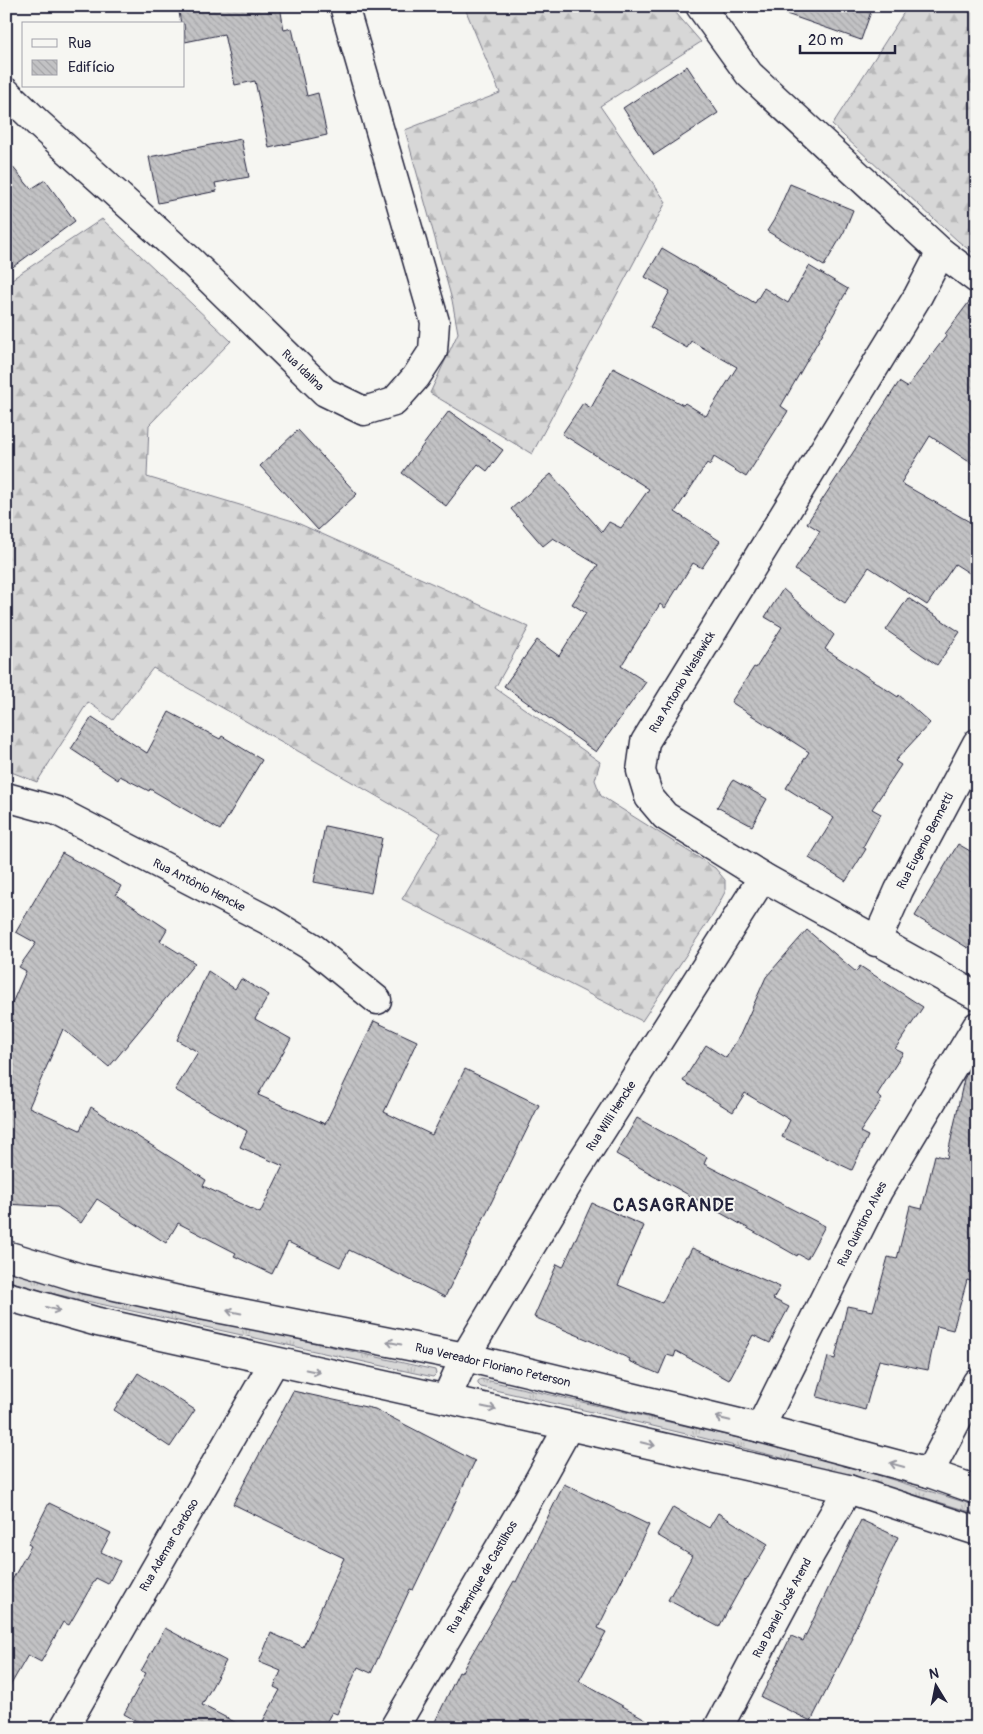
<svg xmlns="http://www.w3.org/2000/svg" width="983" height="1734" font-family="Pangolin,sans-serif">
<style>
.grass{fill:url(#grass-tufts);stroke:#7c7c89}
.forest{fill:url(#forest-firs);stroke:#7c7c89}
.building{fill:url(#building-back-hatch);stroke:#22223b}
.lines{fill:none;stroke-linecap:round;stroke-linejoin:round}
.minor-casing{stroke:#22223b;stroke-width:31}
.major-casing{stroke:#22223b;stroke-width:31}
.minor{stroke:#f6f6f2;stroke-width:28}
.major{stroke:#f6f6f2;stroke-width:28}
.oneway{stroke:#9797a0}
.labels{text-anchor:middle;stroke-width:4;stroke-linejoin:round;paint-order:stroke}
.street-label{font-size:12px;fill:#22223b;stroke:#f6f6f2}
.district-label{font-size:18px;font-weight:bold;letter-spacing:1px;fill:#22223b;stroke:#f6f6f2}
</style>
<defs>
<pattern id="grass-tufts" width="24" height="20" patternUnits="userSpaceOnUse" patternTransform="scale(1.25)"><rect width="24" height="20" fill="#d7d7d7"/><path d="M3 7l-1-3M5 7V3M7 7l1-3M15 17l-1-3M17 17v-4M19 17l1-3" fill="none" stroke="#b8b8b9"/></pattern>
<pattern id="forest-firs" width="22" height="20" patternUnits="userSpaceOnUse" patternTransform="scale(1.25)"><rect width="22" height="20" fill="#d7d7d7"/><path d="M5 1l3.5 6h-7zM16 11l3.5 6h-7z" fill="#b8b8b9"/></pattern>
<pattern id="building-back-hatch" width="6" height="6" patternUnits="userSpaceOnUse" patternTransform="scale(1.25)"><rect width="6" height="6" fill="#c2c2c4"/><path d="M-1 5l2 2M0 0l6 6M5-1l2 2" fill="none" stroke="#a6a6a9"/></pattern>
</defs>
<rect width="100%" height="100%" fill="#f6f6f2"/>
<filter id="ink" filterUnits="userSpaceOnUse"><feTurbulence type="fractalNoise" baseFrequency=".02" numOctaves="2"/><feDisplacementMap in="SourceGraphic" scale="10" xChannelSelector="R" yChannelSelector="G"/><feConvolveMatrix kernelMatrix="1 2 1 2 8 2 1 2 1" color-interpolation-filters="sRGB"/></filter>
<g filter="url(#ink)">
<g class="grass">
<path d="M6 1267 83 1291 435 1370 436 1374 433 1377 50 1293 6 1280Z"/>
<path d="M481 1379 765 1444 871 1473 977 1506V1514C814 1462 648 1424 481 1387L478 1384V1381Z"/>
</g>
<g class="forest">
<path d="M464 6H670L701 42 600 106 666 202 532 454 430 393 458 333 452 300 405 130 500 93Z"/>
<path d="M908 6H977V256L958 241 832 125Z"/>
<path d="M102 219 231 341 149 425 147 477 293 521 529 627 495 688 600 762 595 780 601 796 715 868 725 880V892L714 913 642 1021 402 899 441 833 153 668 113 720 88 702 37 782 6 770V283Z"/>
</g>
<g class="building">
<path d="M178 6H280L284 30 292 28 307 96 318 93 327 135 269 148 255 81 235 85 224 34 185 42 184 24H181Z"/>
<path d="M775 6H873L861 40 775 10Z"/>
<path d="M687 66 718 113 654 155 623 108Z"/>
<path d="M241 139 249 177 215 183 217 191 158 203 149 157Z"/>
<path d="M6 159 31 189 45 180 75 221 6 272Z"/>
<path d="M790 184 853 210 844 232 824 266 767 231 774 220Z"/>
<path d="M662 248 755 303 764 288 788 303 809 266 848 289 781 406 788 411 746 477 714 457 710 465 707 463 675 512 720 541 702 568 693 563 665 608 660 604 621 666 646 682 596 752 504 686 537 640 559 656 586 613 572 604 598 565 553 538 543 546 511 509 551 474 602 532 609 522 621 528 649 489 562 434 583 403 591 408 613 368 683 405 685 403 706 416 737 367 691 341 687 348 650 327 670 291 645 277Z"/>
<path d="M975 294H977V467L930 436 901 483 977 526V578L955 564 927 605 869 567 845 603 795 570 820 531 807 523 899 382 907 387 947 335 945 334Z"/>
<path d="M449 411 503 450 487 471 478 464 446 506 402 473Z"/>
<path d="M298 430 357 494 318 530 260 466Z"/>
<path d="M783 589 834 635 825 649 898 697 899 695 930 723 895 761 901 765 872 809 881 814 863 847 866 849 846 881 809 858 834 818 786 788 809 752 731 702 754 667 756 668 782 627 765 617Z"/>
<path d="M908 598 960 632 937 665 886 630Z"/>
<path d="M169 712 220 739 222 736 262 760 220 830 150 789 149 791 120 776 118 780 71 749 92 717 147 753Z"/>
<path d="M733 780 767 799 752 826 717 807Z"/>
<path d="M325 826 382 838 371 893 314 882Z"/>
<path d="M958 844 977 855V933L968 948 915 916Z"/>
<path d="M62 853 121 886 116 895 167 929 160 941 195 963 109 1067 63 1029 29 1107 80 1130 91 1107 206 1180 203 1186 260 1213 283 1166 240 1147 247 1131 175 1090 198 1052 177 1040 208 971 235 989 241 979 269 995 255 1019 291 1039 258 1095 325 1124 374 1021 417 1041 384 1112 432 1135 465 1069 539 1105 445 1297 349 1250 340 1267 288 1242 272 1274 234 1256 236 1253 178 1223 166 1243 97 1199 81 1223 57 1207 6 1204V1017L26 971 19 967 36 943 16 932Z"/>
<path d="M807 930 856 972 860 966 923 1007 895 1049 903 1053 877 1095 882 1099 860 1132 868 1136 852 1170 782 1137 790 1120 745 1093 733 1112 683 1081 706 1045 726 1058 740 1035 766 977Z"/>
<path d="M969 1070 977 1071V1265L971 1281 967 1280 953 1330 937 1326 928 1370 879 1360 865 1410 817 1397 828 1357 835 1359 847 1306 873 1311 888 1257 897 1259 910 1206 922 1209 935 1155 947 1158 964 1079Z"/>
<path d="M637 1118 707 1157 704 1164 825 1226 807 1259 798 1254 797 1256 616 1154Z"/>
<path d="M592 1203 644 1226 618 1285 662 1303 686 1256H688L692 1248 780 1287 773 1299 789 1307 770 1343 753 1335 729 1380 676 1351 674 1357 667 1355 659 1374 629 1361 630 1359 591 1341 534 1317 557 1264 563 1267Z"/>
<path d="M138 1373 195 1410 170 1447 114 1410Z"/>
<path d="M293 1391 375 1409 475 1461 413 1590 410 1589 371 1673 358 1667 337 1714 332 1712 323 1728H259L280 1690 274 1687 281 1671 259 1662 271 1633 303 1647 344 1558 233 1504Z"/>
<path d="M564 1484 649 1525 598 1628 606 1632 579 1681 661 1728H432L459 1672 461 1673 514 1581 516 1582Z"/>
<path d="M49 1503 111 1533 101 1552 120 1561 108 1584 96 1578 69 1625 63 1622 41 1662 28 1655 6 1693V1591L31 1546 28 1544Z"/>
<path d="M673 1507 709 1528 718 1513 768 1544 746 1581 745 1580 719 1627 668 1600 692 1556 657 1535Z"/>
<path d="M861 1520 898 1537 851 1637 853 1638 811 1721 761 1697 791 1636 803 1641Z"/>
<path d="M165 1628 226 1661 202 1705 246 1728H149L124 1714 146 1673 141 1671Z"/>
</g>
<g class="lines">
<defs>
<g id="minor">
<path d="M700 6 749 74 941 252 977 279"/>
<path d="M6 92 40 125 194 264 325 392 364 411 394 402 416 377 433 351 435 322 344 6"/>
<path d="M941 252 918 296 645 742 641 771 649 797 665 816 763 877 977 996"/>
<path d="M6 797 57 811 269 921 312 947 377 1000"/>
<path d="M876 942 899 890 977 743"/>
<path d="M446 1399 465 1357 575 1172 763 877"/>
<path d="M760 1428 878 1191 977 1026"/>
<path d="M929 1473 977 1382"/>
<path d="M64 1728 274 1362"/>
<path d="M394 1728 534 1489 569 1426"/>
<path d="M718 1728 811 1553 848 1489"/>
</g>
<g id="major">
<path d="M6 1255 84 1279 196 1304 465 1357 760 1428 929 1473 977 1490"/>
<path d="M6 1296 98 1322 569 1426 848 1489 977 1531"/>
</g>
</defs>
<use href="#minor" class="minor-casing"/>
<use href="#major" class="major-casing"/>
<use href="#minor" class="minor"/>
<use href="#major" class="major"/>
</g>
<defs><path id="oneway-shaft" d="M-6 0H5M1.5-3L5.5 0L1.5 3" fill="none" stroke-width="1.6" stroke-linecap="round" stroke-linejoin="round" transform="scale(1.25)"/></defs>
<g class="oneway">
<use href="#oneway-shaft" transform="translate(53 1309) rotate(16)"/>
<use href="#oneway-shaft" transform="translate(234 1312) rotate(-169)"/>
<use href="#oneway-shaft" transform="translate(394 1343) rotate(-169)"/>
<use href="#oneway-shaft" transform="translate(313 1371) rotate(12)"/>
<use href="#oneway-shaft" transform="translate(489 1408) rotate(12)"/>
<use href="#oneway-shaft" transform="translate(723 1419) rotate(-167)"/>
<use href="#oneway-shaft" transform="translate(648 1444) rotate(13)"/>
<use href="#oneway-shaft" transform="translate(897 1465) rotate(-165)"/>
</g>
</g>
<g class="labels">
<g class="street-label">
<text transform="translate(303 370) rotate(44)" y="4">Rua Idalina</text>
<text transform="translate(682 682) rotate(-59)" y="4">Rua Antonio Waslawick</text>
<text transform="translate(925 841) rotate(-62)" y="4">Rua Eugenio Bennetti</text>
<text transform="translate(199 885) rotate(27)" y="4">Rua Antônio Hencke</text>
<text transform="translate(611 1116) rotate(-57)" y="4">Rua Willi Hencke</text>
<text transform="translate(862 1224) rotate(-63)" y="4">Rua Quintino Alves</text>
<text transform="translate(493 1365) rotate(13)" y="4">Rua Vereador Floriano Peterson</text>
<text transform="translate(169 1545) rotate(-60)" y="4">Rua Ademar Cardoso</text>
<text transform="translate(482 1577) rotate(-60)" y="4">Rua Henrique de Castilhos</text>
<text transform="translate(782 1608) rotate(-62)" y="4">Rua Daniel José Arend</text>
</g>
<g class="district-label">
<text x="674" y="1211">CASAGRANDE</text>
</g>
</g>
<rect width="983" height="1734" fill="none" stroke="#f6f6f2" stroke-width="25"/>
<rect x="12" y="12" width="958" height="1709" fill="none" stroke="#22223b" stroke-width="2" filter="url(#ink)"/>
<rect x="22" y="22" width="162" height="65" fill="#f6f6f2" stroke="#a1a1a9"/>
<rect x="32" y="39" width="25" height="8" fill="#f6f6f2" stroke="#a1a1a9"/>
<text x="68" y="48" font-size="15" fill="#22223b">Rua</text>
<rect x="32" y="60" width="25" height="15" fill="url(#building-back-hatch)" stroke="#a1a1a9"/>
<text x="68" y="72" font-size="15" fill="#22223b">Edifício</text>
<g transform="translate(936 1686) rotate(350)" stroke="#f6f6f2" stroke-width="4" paint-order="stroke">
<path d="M0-4L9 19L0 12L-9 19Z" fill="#22223b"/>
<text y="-8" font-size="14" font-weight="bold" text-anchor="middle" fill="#22223b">N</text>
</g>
<path d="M800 45v8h95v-8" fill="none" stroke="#22223b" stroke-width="2.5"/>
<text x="808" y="45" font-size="15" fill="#22223b" stroke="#f6f6f2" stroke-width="4" paint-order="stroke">20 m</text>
</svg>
